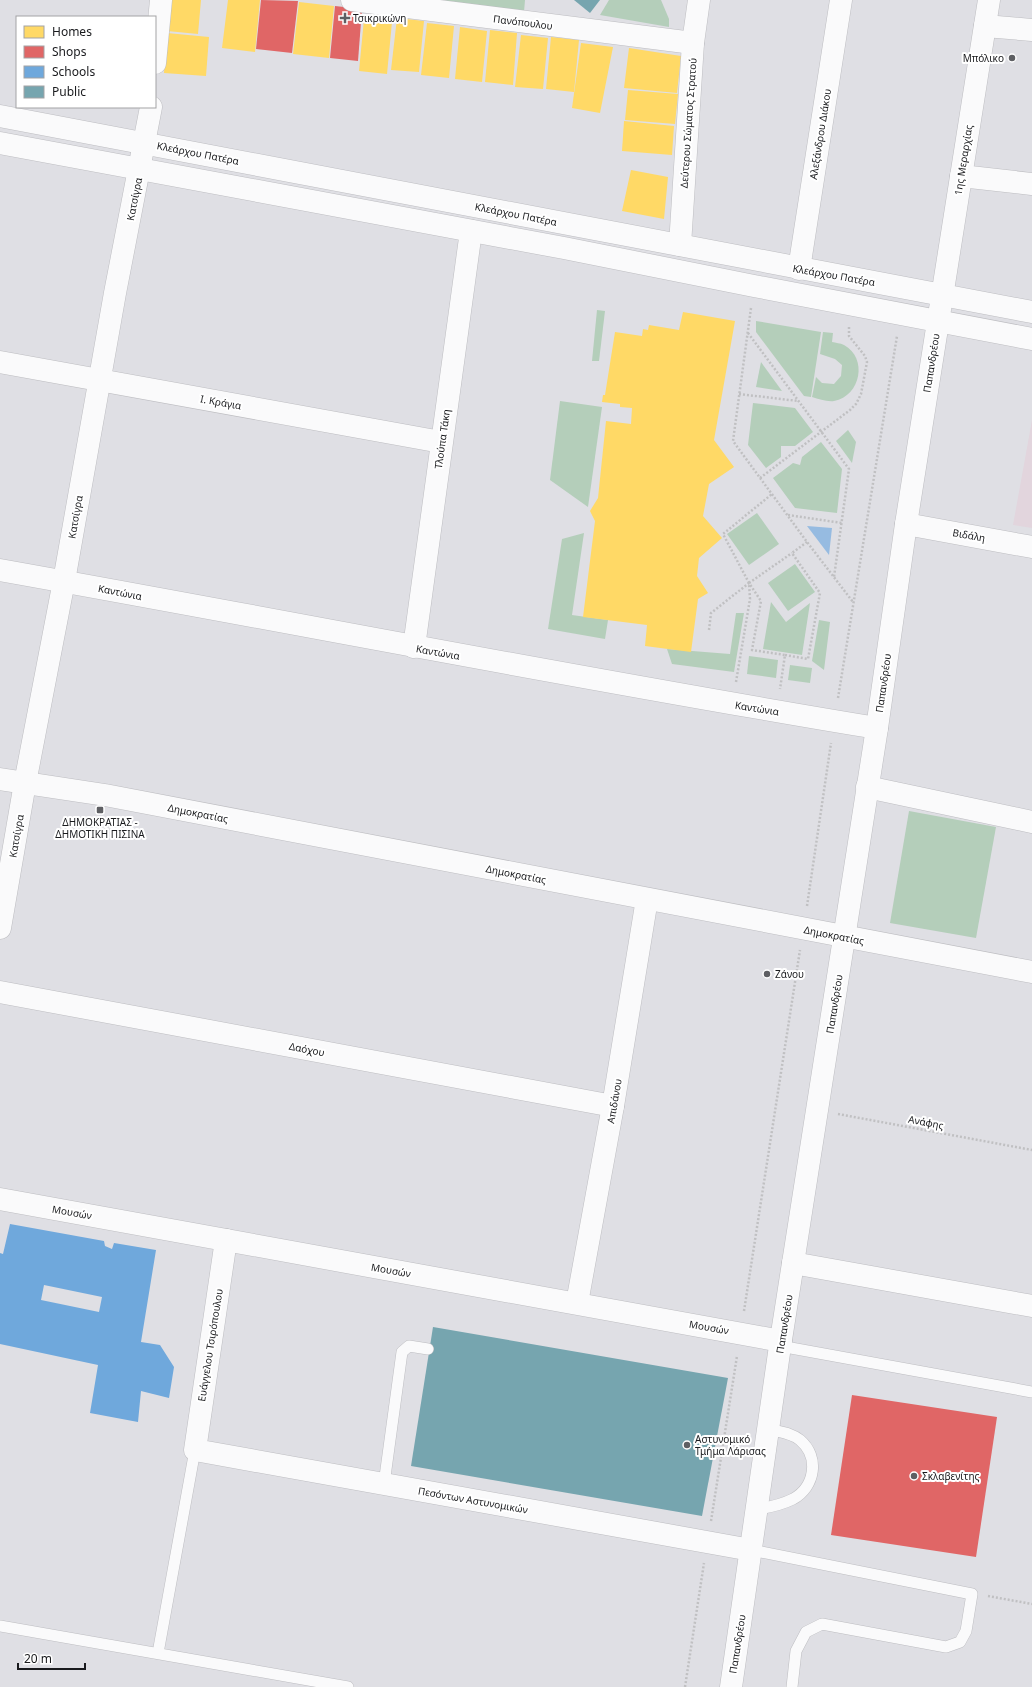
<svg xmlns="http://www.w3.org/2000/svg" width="1032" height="1687" font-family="'Noto Sans',sans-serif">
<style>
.education{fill:#e2d5dd}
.green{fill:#b4ceba}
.water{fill:#96bbe1}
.homes{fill:#ffd966}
.shops{fill:#e06666}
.schools{fill:#6fa8dc;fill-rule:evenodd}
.public{fill:#76a5af}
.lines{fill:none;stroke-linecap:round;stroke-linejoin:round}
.lane-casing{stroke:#bdbdc1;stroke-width:12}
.street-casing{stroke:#bdbdc1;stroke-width:23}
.secondary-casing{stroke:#bdbdc1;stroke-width:23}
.path{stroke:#c0c0c2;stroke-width:2.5;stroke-dasharray:2 2;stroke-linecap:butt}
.lane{stroke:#fafafb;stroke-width:11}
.street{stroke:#fafafb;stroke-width:22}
.secondary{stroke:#fafafb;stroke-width:22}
.poi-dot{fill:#5e5f63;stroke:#fff;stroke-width:1.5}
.labels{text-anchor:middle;stroke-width:4;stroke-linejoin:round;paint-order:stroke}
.poi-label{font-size:10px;fill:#191a1d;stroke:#fff;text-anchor:start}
.street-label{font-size:10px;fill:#191a1d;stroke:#fff}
</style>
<rect width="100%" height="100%" fill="#dfdfe4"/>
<path class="education" d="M1032 420V528L1013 525Z"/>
<g class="green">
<path d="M435 0H525L524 12Z"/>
<path d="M609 0H661L669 19V27L600 15Z"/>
<path d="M597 310 605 311 599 361H592Z"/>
<path d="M756 321 821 332 811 397 804 396 756 332Z"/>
<path d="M823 332 833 333 832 342C836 343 840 343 844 345 868 358 861 396 834 401 827 402 819 399 812 397L816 377 822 383 834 384 841 376 842 365 835 359 820 354Z"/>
<path d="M761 362 782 391 756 387Z"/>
<path d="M560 401 602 407 588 507 550 480Z"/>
<path d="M753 403 795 408 813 432 795 446H781V457L766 468 748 445Z"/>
<path d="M848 430 856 442 852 463 836 441Z"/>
<path d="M821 442 842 469 837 513 795 508 773 478 793 463 800 465 802 457Z"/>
<path d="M757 513 779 544 749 565 727 534Z"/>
<path d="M584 533 572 615 608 620 605 639 548 629 562 539Z"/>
<path d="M795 564 815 592 788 611 768 583Z"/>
<path d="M771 602 786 622 810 603 802 655 763 649Z"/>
<path d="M736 613H744L734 672 672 664 667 649 730 654Z"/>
<path d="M819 620 830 622 824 670 812 661Z"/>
<path d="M749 656 778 660 776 678 747 674Z"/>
<path d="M790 665 812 668 810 683 788 680Z"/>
<path d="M909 811 996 827 976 938 890 923Z"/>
</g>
<path class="water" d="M807 526 832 528 829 555Z"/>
<g class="homes">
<path d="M171 0H201L198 34 167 31Z"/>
<path d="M228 0H260L255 52 222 48Z"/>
<path d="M299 2 334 6 329 58 293 54Z"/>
<path d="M397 18 424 21 419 72 391 70Z"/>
<path d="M364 19 392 22 387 74 359 71Z"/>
<path d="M427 23 454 26 449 78 421 75Z"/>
<path d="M460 27 487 31 482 82 455 79Z"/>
<path d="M490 30 517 33 513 85 485 82Z"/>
<path d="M167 33 209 37 206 76 164 73Z"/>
<path d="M521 35 548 38 543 89 515 87Z"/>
<path d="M551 37 579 40 574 92 546 89Z"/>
<path d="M581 43 613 47 600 113 572 108Z"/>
<path d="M629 48 681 56 677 93 624 88Z"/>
<path d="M628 90 678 94 675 124 625 120Z"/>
<path d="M624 121 674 126 672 155 622 151Z"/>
<path d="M631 170 668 177 664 219 622 211Z"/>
<path d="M683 312 735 321 714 440 734 467 709 484 703 516 722 538 699 558 697 576 708 593 698 599 691 652 645 646 647 625 583 617 595 521 590 511 598 498 606 421 631 424 632 408 620 407V404L602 402 603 395H605L615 332 642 336 643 329 648 330 649 325 679 330Z"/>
</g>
<g class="shops">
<path d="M261 0 298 1 292 53 256 49Z"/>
<path d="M335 6 362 9 358 61 330 58Z"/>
<path d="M852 1395 997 1417 976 1557 831 1535Z"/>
</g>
<path class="schools" d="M10 1224 104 1241 105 1246 112 1249 114 1243 156 1250 141 1342 160 1345 174 1367 169 1398 141 1391 138 1422 90 1413 98 1365 0 1344V1253L3 1254ZM44 1285 102 1297 99 1312 41 1300Z"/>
<g class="public">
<path d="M574 0H600L590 13Z"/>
<path d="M433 1327 728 1378 702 1516 411 1466Z"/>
</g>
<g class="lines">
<defs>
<g id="lane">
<path d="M780 1346 1032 1392"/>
<path d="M384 1484 402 1352 409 1346 428 1349"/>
<path d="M758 1509C771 1507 781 1505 793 1499 815 1487 820 1457 800 1440 792 1433 779 1432 769 1429"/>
<path d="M751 1550 972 1594 966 1631 960 1642 946 1647 822 1624 806 1632 796 1651 792 1687"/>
<path d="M0 1626 348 1687"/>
<path d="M158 1653 195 1450"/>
</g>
<g id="street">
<path d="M352 0 693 43"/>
<path d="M985 26 1032 30"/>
<path d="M155 63 161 0"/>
<path d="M961 176 1032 184"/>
<path d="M680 245 693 43 699 0"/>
<path d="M799 269 841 0"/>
<path d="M0 362 441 442"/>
<path d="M906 524 1032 547"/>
<path d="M0 570C292 622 584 680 877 728"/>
<path d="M414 647 471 231"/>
<path d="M0 779 105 795 1032 972"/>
<path d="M867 787 1032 822"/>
<path d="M0 928 25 783 64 581 115 293 151 107"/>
<path d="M0 992 613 1106"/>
<path d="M0 1199 781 1341"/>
<path d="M226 1240 195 1450 751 1550"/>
<path d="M793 1263 1032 1306"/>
<path d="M577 1303 613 1106 647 899"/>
</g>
<g id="secondary">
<path d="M0 116 1032 312"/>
<path d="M0 143 564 248 754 286 1032 339"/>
<path d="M731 1687 780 1346 877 728 906 524 989 0"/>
</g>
</defs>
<use href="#lane" class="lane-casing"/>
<use href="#street" class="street-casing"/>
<use href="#secondary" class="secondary-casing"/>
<g class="path">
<path d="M751 308 733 441 807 542 853 602"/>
<path d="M748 333 849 469 834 577"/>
<path d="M739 394 798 401"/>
<path d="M760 478 850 410 856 404 861 394 867 362 865 356 849 336V326"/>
<path d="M788 515 842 523"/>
<path d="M749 583 792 553"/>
<path d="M709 630 711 613 749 583 761 601 752 650 785 655 780 689"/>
<path d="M785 655 808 659 820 593 792 553 807 542"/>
<path d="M736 682 750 599 749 583 723 534 772 494"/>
<path d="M838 698 897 336"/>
<path d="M807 906 831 743"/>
<path d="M838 1114 1032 1150"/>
<path d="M744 1311 800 950"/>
<path d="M711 1521 737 1356"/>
<path d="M988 1596 1032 1604"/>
<path d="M685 1687 704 1563"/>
</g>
<use href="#lane" class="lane"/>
<use href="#street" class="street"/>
<use href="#secondary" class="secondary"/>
</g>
<g class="poi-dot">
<path d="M343 12h4v4h4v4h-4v4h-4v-4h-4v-4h4z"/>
<circle cx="1012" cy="58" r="4"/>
<rect x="96" y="806" width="8" height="8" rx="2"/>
<circle cx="767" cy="974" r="4"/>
<circle cx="687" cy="1445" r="4"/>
<circle cx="914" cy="1476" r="4"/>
</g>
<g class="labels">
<g class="poi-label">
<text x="353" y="22">Τσικρικώνη</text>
<text x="1004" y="62" text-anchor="end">Μπόλικο</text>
<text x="100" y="826" text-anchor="middle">ΔΗΜΟΚΡΑΤΙΑΣ -<tspan x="100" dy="12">ΔΗΜΟΤΙΚΗ ΠΙΣΙΝΑ</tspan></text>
<text x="775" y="978">Ζάνου</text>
<text x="695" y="1443">Αστυνομικό<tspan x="695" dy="12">Τμήμα Λάρισας</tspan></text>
<text x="922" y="1480">Σκλαβενίτης</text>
</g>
<g class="street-label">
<text transform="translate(523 22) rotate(7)" y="4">Πανόπουλου</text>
<text transform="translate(688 123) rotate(-86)" y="4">Δεύτερου Σώματος Στρατού</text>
<text transform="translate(820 134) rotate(-81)" y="4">Αλεξάνδρου Διάκου</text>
<text transform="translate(198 153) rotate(11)" y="4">Κλεάρχου Πατέρα</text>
<text transform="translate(963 160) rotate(-81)" y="4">1ης Μεραρχίας</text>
<text transform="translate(134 199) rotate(-79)" y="4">Κατσίγρα</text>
<text transform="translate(516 214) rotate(11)" y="4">Κλεάρχου Πατέρα</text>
<text transform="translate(834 275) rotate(10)" y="4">Κλεάρχου Πατέρα</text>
<text transform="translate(931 363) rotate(-81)" y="4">Παπανδρέου</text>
<text transform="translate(221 402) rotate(10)" y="4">Ι. Κράγια</text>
<text transform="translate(442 439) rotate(-82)" y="4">Τλούπα Τάκη</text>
<text transform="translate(75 517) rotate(-80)" y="4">Κατσίγρα</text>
<text transform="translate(969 535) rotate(10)" y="4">Βιδάλη</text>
<text transform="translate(120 592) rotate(11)" y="4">Καντώνια</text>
<text transform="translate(438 652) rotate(10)" y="4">Καντώνια</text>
<text transform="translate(883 683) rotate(-82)" y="4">Παπανδρέου</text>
<text transform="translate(757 708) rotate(9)" y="4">Καντώνια</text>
<text transform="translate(198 813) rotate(11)" y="4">Δημοκρατίας</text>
<text transform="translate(16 836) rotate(-80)" y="4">Κατσίγρα</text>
<text transform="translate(516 874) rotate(11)" y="4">Δημοκρατίας</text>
<text transform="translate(834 935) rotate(11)" y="4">Δημοκρατίας</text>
<text transform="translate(834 1004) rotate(-81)" y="4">Παπανδρέου</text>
<text transform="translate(307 1049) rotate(11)" y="4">Δαόχου</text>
<text transform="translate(614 1101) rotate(-80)" y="4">Απιδάνου</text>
<text transform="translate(926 1122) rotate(11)" y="4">Ανάφης</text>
<text transform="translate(72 1212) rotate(10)" y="4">Μουσών</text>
<text transform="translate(391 1270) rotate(10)" y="4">Μουσών</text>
<text transform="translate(784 1324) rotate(-81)" y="4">Παπανδρέου</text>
<text transform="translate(709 1327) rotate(10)" y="4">Μουσών</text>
<text transform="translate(210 1345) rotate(-81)" y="4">Ευάγγελου Τσιρόπουλου</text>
<text transform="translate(473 1500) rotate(10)" y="4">Πεσόντων Αστυνομικών</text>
<text transform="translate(737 1644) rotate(-81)" y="4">Παπανδρέου</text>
</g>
</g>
<rect x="16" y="16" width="140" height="92" fill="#ffffff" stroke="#a3a3a5"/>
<rect x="24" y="26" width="20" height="12" fill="#ffd966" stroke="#a3a3a5"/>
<text x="52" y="36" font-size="12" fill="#191a1d">Homes</text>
<rect x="24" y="46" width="20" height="12" fill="#e06666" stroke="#a3a3a5"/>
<text x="52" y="56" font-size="12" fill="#191a1d">Shops</text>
<rect x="24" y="66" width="20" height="12" fill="#6fa8dc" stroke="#a3a3a5"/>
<text x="52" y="76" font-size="12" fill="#191a1d">Schools</text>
<rect x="24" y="86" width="20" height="12" fill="#76a5af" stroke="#a3a3a5"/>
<text x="52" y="96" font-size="12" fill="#191a1d">Public</text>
<path d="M18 1663v6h67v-6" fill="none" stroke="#191a1d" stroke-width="2"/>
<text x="24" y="1663" font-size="12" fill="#191a1d" stroke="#ffffff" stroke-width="3" paint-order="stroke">20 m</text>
</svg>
